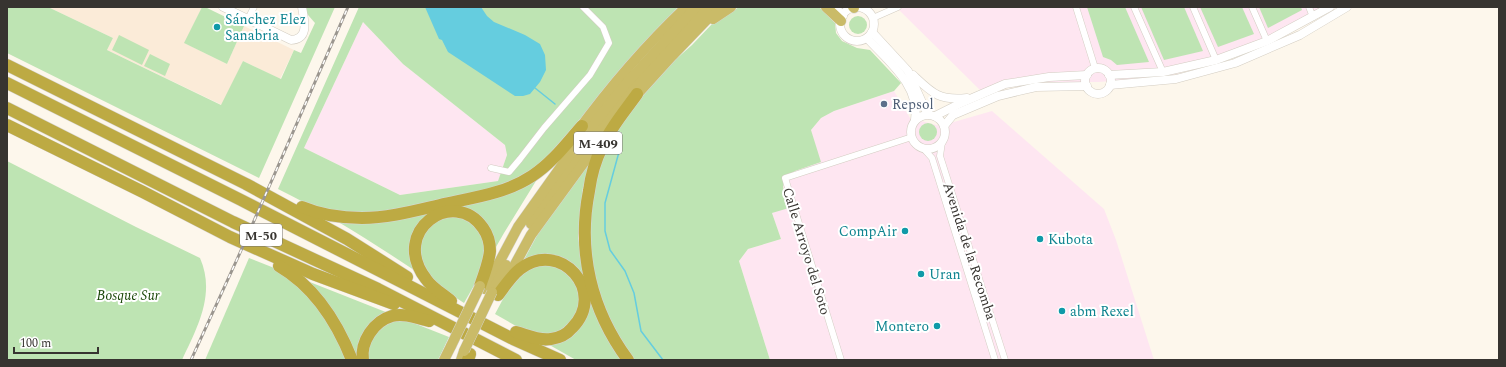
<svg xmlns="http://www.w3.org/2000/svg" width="1506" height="367" font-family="Spectral,serif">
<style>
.industrial{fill:#fee6f1}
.education{fill:#fbebd8}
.green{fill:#bee4b3;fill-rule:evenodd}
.water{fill:#65cddf}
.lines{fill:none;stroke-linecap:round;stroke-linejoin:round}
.stream{stroke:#65cddf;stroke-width:1.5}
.minor-casing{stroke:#d3cdc2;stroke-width:7}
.tertiary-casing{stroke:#d3cdc2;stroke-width:9}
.trunk-casing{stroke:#d7d6d6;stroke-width:11}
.motorway-casing{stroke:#d7d6d6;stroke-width:13}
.minor{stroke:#fff;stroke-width:6}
.tertiary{stroke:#fff;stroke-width:8}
.trunk{stroke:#cabb68;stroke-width:10}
.motorway{stroke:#bdaa43;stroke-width:12}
.rail-casing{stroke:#9b968f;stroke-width:3}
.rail{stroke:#fff;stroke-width:1.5;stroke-dasharray:4.5;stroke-linecap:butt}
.trunk-bridge-casing{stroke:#d7d6d6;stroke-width:11;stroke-linecap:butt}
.trunk-bridge{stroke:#cabb68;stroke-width:10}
.culture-dot{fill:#0f9aa8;stroke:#fff;stroke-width:1.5}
.service-dot{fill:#5c6f8a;stroke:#fff;stroke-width:1.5}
.labels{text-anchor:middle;stroke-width:4;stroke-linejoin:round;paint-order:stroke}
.shield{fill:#fff;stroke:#73716e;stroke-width:1}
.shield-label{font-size:13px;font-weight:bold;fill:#373430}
.culture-label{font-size:14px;fill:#0d838f;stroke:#fff;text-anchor:start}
.service-label{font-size:14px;fill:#4e5e75;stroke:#fff;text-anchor:start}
.street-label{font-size:14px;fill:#373430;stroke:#fff}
.park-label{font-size:14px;font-style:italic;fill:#194606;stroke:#fff}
</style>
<rect width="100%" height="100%" fill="#fdf7ec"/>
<g class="industrial">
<path d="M896 7H1337L1275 41 1218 63 1164 77 1098 82H1049L1006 88 986 96Z"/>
<path d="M363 22 403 64 505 145 507 155 498 181 400 195 304 148Z"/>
<path d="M894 91 910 118 940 126 992 111 1104 209 1116 240 1154 360H770L739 261 748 249 781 239 772 213 789 207 783 187 785 178 795 171 820 162 811 130 821 118 834 111Z"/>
</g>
<path class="education" d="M48 7H202L185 43 227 64 244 26 294 50 280 79 243 61 222 105 107 50 113 38Z"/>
<g class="green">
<path d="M7 7H48L113 38 107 50 221 105 243 61 281 79 294 50 301 53 315 23 301 7H335L259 178 7 53Z"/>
<path d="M202 7H205L244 26 227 64 184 43Z"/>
<path d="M359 7H678L560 142 504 233 464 303C403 263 343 221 278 189ZM363 22 403 64 505 145 507 155 498 181 400 195 304 148Z"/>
<path d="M739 7H819L835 23 836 33 842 41 857 48 870 50 901 83 894 91 834 111 821 118 811 130 821 162 795 171 785 178 783 187 789 208 772 213 781 239 748 249 739 261 770 360H633L601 304 589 264 588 229 594 187 602 155 636 102 666 68 692 45 712 24Z"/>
<path d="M1087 7H1125L1149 62 1117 65 1111 60 1103 57Z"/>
<path d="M1141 7H1184L1203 51 1164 60Z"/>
<path d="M1200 7H1242L1254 34 1218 47Z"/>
<path d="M1259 7H1301L1302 10 1268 28Z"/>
<circle cx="858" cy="25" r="9"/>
<path d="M119 35 149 50 142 65 112 50Z"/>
<path d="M150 54 170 64 165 76 144 66Z"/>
<circle cx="928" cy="132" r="9"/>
<path d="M597 150 583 187 578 238 598 320 626 360H576L495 314 541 228Z"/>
<path d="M7 161 136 227 200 258C216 294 197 328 182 360H7Z"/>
<path d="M249 258 449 337 438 360H205Z"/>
</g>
<path class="water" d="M425 7H481L487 16 494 22 525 35 540 44 545 55 546 70 540 82 530 94 523 96H515L448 52 442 40 439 39Z"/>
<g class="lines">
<g class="stream">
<path d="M535 88 555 104"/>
<path d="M619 152 605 203V231L610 250 625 271 634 293 641 331 663 360"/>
</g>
<defs>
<g id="minor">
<path d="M1076 7 1095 68"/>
<path d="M1134 7 1163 72"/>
<path d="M1193 7 1216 60"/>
<path d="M1252 7 1267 41"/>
<path d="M1309 7 1313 17"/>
<path d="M873 18 898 7"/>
<path d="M248 19 254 7"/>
<path d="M942 142 940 156 1005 360"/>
<path d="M923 148 932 158 995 360"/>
<path d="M491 168 509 172 520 159 544 128 590 75 609 43 603 27 583 7"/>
<path d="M841 360 785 178 912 137"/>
</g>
<g id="tertiary">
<path d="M223 7 291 40C310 39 304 20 302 7"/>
<path d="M835 7 843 16"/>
<circle cx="857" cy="24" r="17"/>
<path d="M872 32 908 71 925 109 930 115"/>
<path d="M867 38C887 60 921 86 915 120"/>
<circle cx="1098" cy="81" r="13"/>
<path d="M913 75C932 93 939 101 967 98"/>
<path d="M1109 75 1163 72 1216 60 1267 41 1330 7"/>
<path d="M1110 85 1176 79 1235 63 1300 35 1347 7"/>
<circle cx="928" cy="132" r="17"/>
<path d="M935 116 961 103 1005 84 1049 77 1087 75"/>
<path d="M944 126 953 115 998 96 1036 87 1087 86"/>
</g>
<g id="trunk">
<path d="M826 7 841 21"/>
<path d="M853 7 854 8"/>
<path d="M713 19 731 7"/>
<path d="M633 99 672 56 719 7"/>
<path d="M577 132C609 88 646 45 686 7"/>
<path d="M531 224 573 164 630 92 708 7"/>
<path d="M507 279 531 235 604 135"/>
<path d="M485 289 518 227 565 161 624 86 696 7"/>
<path d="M492 292 506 265"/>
<path d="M444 360 451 346"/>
<path d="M461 360 464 351"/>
</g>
<g id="motorway">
<path d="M7 65 246 184 347 239 407 277"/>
<path d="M7 83 241 200 419 291 513 339 560 360"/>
<path d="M7 108 233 222 378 289 516 360"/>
<path d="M7 125 143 192 230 237 313 274 394 304"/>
<path d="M302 207C321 215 341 218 362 218 388 218 414 211 440 205 471 198 505 194 532 176 552 163 566 144 582 126"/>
<path d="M279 266C315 287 337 322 352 360"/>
<path d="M498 295C505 286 511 276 520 269 560 238 608 292 572 328 567 334 559 338 551 339 538 341 527 335 516 332"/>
<path d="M451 301C443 294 432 288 426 279 389 231 454 186 483 228 488 235 490 242 490 251 489 262 484 275 480 286"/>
<path d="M363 360C360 342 374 321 392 316 404 313 417 318 429 321"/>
<path d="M468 360 470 354"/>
<path d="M628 360C591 310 577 251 589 191 591 176 595 161 602 147 610 128 625 111 637 94"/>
</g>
</defs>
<use href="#minor" class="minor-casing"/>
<use href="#tertiary" class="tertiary-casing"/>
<use href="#trunk" class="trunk-casing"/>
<use href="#motorway" class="motorway-casing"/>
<use href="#minor" class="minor"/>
<use href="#tertiary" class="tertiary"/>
<use href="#trunk" class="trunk"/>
<use href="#motorway" class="motorway"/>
<defs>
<path id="rail" d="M191 360 239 255 348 7"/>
</defs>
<use href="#rail" class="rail-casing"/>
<use href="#rail" class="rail"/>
<defs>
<g id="trunk-bridge">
<path d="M451 346 480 286"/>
<path d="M464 351 492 292"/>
</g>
</defs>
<use href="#trunk-bridge" class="trunk-bridge-casing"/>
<use href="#trunk-bridge" class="trunk-bridge"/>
</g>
<g class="culture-dot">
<circle cx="217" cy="27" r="4"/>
<circle cx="905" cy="231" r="4"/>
<circle cx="1040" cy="239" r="4"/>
<circle cx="921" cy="274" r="4"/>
<circle cx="1062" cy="311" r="4"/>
<circle cx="937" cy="326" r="4"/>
</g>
<circle class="service-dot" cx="884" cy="104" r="4"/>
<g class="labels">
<g class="shield">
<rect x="574" y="132" width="48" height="22" rx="3"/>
<rect x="240" y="224" width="42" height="22" rx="3"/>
</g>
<g class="shield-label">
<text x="598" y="148">M-409</text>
<text x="261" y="240">M-50</text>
</g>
<g class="culture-label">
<text x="225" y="24">Sánchez Elez<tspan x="225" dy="16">Sanabria</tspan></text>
<text x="897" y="236" text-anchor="end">CompAir</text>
<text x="1048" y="244">Kubota</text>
<text x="929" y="279">Uran</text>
<text x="1070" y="316">abm Rexel</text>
<text x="929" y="331" text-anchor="end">Montero</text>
</g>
<g class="service-label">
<text x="892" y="109">Repsol</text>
</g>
<g class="street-label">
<text transform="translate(807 251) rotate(73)" y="5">Calle Arroyo del Soto</text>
<text transform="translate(970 251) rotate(72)" y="5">Avenida de la Recomba</text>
</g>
<g class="park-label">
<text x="128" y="300">Bosque Sur</text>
</g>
</g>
<rect width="1506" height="367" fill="none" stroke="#373430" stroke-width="16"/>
<path d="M14 347v6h84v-6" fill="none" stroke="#373430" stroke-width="2"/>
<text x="20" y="347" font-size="12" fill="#373430" stroke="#ffffff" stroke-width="3" paint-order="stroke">100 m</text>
</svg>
